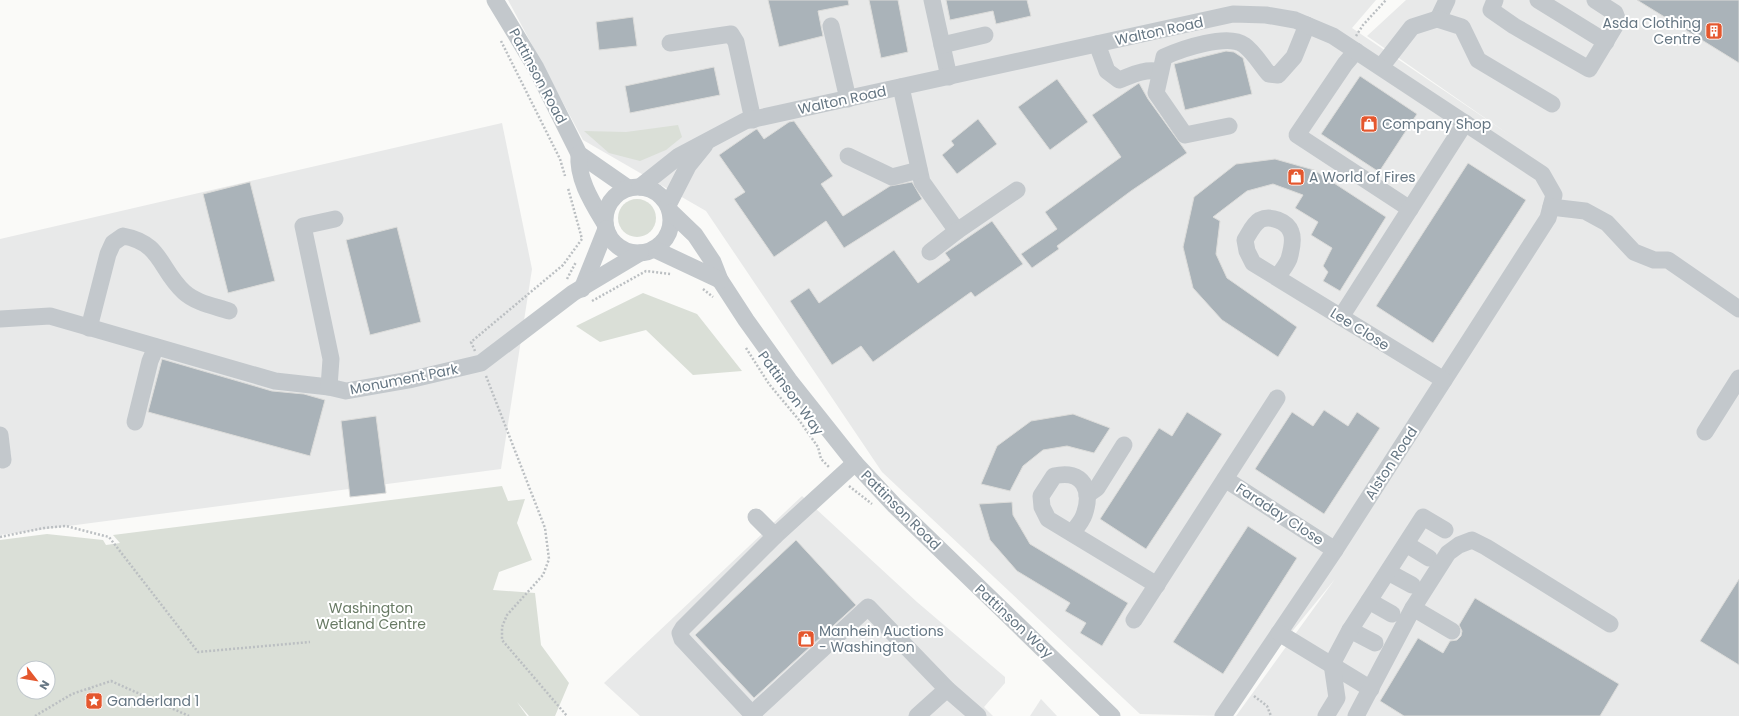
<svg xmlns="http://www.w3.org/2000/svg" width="1739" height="716" font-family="Poppins,sans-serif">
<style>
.built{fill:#e8e9e9}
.green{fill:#dadfd7;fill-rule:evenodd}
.building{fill:#aab3b9;stroke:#dcdcda}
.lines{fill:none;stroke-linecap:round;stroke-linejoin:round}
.path{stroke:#bbbfc2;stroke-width:2.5;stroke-dasharray:2 2;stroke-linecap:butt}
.minor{stroke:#c3c8cc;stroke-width:17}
.labels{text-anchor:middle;stroke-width:4;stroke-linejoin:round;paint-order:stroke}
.poi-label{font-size:14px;fill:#657683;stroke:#fff;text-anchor:start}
.street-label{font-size:14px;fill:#657683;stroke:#fff}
.park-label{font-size:14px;fill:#687a64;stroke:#fff}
</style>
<rect width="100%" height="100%" fill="#fafaf8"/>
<g class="built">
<path d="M508 0H1376L1352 28 1511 136 1367 36 1406 0H1739V716H1236L1335 579 1223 716 1140 714 882 472 706 211 583 140Z"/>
<path d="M502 123 532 269 501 469 0 535V239Z"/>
<path d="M802 496 917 602 1005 677V683L984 707 993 716H640L604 683Z"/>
<path d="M1041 699 1057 716H1030Z"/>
</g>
<g class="green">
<path d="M678 125 682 137 666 150 640 161 609 153 584 131 626 132Z"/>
<circle cx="637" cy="218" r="19"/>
<path d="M643 293 697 314 742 371 693 375 646 330 600 342 576 326Z"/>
<path d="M502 486 508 501 525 499 517 523 532 560 499 572 493 590 535 593 541 645 569 683 555 716H529L517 702 527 716H0V540L47 534 103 540 106 545 120 543 113 535ZM24 668H48V692H24Z"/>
</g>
<g class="building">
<path d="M768 0H848L849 5 818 11 823 36 779 47Z"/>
<path d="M869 0H898L908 52 881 58Z"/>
<path d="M946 0H1027L1031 16 996 24 993 11 950 20Z"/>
<path d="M1637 0H1739V63Z"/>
<path d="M633 17 637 46 599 50 596 22Z"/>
<path d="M1226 51 1234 52 1243 58 1252 94 1185 110 1174 64Z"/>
<path d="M714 67 720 95 630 113 625 86Z"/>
<path d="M1360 76 1417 114 1379 172 1321 134Z"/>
<path d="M1057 79 1088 122 1050 150 1018 107Z"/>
<path d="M1139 83 1148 99 1187 153 1131 191 1057 246 1059 249 1032 268 1021 254 1057 229 1045 212 1121 157 1092 115Z"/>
<path d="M978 119 997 144 957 174 942 155 954 145 951 141Z"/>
<path d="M794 121 833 176 821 184 843 216 890 186 912 182 922 199 844 248 826 221 774 257 734 199 745 192 719 155 755 130 757 129 764 139 789 122Z"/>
<path d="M1275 159 1314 170 1386 217 1340 291 1323 281 1328 272 1323 266 1332 248 1311 235 1318 222 1295 208 1303 195 1273 184 1247 191 1213 217 1220 221 1216 254 1227 278 1297 327 1278 357 1222 320 1193 288 1183 247 1194 197 1236 164Z"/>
<path d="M1468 163 1526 200 1433 343 1376 306Z"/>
<path d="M250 182 275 281 228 293 203 194Z"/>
<path d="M992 221 1023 264 975 297 971 292 873 362 861 346 832 365 790 301 809 288 819 303 894 250 918 283 950 260 945 253Z"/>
<path d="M397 227 421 322 370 335 346 240Z"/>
<path d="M162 359 272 391 304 394 325 400 310 456 148 412Z"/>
<path d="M1324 410 1348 426 1357 412 1380 428 1324 514 1255 469 1292 412 1313 426Z"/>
<path d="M1187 412 1222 434 1146 549 1100 519 1159 428 1172 436Z"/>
<path d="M1073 414 1110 428 1094 453 1067 446 1043 450 1023 466 1010 491 981 484 997 446 1031 421Z"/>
<path d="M376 416 386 493 350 497 341 421Z"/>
<path d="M1012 502 1013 515 1030 544 1128 603 1102 646 1080 633 1086 623 1065 611 1070 603 1017 571 990 540 979 504Z"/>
<path d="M1248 526 1297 558 1223 674 1173 642Z"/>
<path d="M796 540 856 605 754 698 695 635Z"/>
<path d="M1739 579V665L1700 641Z"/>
<path d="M1475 598 1619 684 1600 716H1404L1380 701 1418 638 1443 653 1450 641 1457 640 1461 636 1462 631 1459 625Z"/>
</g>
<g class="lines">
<g class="path">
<path d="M1356 36 1363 25 1386 0"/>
<path d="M501 41 560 159 565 176"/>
<path d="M567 279 576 262"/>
<path d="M703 289 713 297"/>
<path d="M592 301 646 271 671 274"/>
<path d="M746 348 769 384 799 420 818 447 821 459 829 467"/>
<path d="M475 351 471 342 563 265 582 239 568 188"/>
<path d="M486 376 545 528 549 559 543 575 507 615 502 627V640L567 716"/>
<path d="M849 486 872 504"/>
<path d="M0 537 44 528 66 526 109 537 198 652 310 642"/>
<path d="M89 688 92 695"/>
<path d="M1254 696 1267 706 1271 716"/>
<path d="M35 716 72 694 111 681 189 716"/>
</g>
<g class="minor">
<path d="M495 0 536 68 579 154 628 188"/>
<path d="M932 0 949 77"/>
<path d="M1495 0 1491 10 1514 26 1589 69 1618 21 1615 13 1595 0"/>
<path d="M1538 0 1606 42"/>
<path d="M1438 19 1447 0"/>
<path d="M831 26 848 99"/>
<path d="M670 43 731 34 736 42 753 120"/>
<path d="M1097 44 1107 71 1119 80C1132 75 1146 68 1160 72"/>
<path d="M942 45 985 35"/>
<path d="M1356 51 1345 64 1297 135 1410 209"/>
<path d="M1381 67 1412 27 1437 19 1462 27 1478 60 1552 104"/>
<path d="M901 87 922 182 957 231 1017 190"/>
<path d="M1229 126 1185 135 1156 93 1164 57C1181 49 1228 33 1244 45 1254 52 1261 65 1269 74L1278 75 1294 57 1307 25"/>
<path d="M579 154C577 179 592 202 605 224"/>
<path d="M848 156 892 177 919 170"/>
<circle cx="638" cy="220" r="33"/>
<path d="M640 187 679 156 745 121 1233 14 1266 15 1295 20 1333 36 1542 174 1554 195 1548 218 1335 550 1223 716"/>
<path d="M668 205 688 166 705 145"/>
<path d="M1551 207 1585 211 1607 223 1634 252 1654 260H1668L1739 309"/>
<path d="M671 212 695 235 713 262 720 280 746 320 789 380 855 463 895 506 1112 716"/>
<path d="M654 249 720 280"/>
<path d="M930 252 957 231"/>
<path d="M1277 277C1281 272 1286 266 1289 259 1291 252 1294 239 1291 232 1287 221 1270 215 1260 220 1253 224 1249 234 1245 240L1247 251 1253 263 1444 380"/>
<path d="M582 289 606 229"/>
<path d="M1341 317 1465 123"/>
<path d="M0 319 50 316 275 381 329 387 346 391 409 380 481 363 573 293 640 253"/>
<path d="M89 328 108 254 113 243 123 236C162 243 159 269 184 292 196 303 214 306 229 311"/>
<path d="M329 387 331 359 303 226 335 219"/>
<path d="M135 422 150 361 156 347"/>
<path d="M1705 432 1739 378"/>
<path d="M0 435 3 460"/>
<path d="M1225 479 1335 550"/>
<path d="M1087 495 1097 488 1124 445"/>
<path d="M756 517 775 536 855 463"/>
<path d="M1072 533C1076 528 1082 521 1084 515 1093 490 1083 469 1054 476L1041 496 1042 507 1048 519 1157 585"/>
<path d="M1406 544 1429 558"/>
<path d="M1388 572 1412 585"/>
<path d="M1369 601 1392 614"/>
<path d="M1413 608 1452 631"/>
<path d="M1134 620 1277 398"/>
<path d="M1350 630 1375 643"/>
<path d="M1279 633 1371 689"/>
<path d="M752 714 868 607 947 689 978 716"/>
<path d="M754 716 682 639 680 633 683 628 775 536"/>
<path d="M917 716 947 689"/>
<path d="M1326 716 1337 698 1332 664 1350 630 1423 517 1445 530"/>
<path d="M1356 716 1413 608 1448 553 1459 545 1472 540 1486 547 1610 624"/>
</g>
</g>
<defs>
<symbol id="building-square" viewBox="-11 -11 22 22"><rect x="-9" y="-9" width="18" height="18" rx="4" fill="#e4572e" stroke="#fff"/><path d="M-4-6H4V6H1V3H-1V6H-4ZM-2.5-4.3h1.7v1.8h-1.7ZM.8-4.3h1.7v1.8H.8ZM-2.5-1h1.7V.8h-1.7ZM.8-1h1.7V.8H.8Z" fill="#fff"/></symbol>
<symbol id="shop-square" viewBox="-11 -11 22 22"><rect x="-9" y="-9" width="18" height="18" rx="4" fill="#e4572e" stroke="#fff"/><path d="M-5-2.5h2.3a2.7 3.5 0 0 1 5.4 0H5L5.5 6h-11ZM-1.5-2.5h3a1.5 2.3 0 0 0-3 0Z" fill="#fff"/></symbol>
<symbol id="sight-square" viewBox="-11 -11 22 22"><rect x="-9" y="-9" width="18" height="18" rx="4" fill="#e4572e" stroke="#fff"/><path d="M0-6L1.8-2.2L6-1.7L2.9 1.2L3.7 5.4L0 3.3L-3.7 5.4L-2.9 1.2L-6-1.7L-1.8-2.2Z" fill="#fff"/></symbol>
</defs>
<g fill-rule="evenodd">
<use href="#building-square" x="1704" y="21" width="20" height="20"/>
<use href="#shop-square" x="1359" y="114" width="20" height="20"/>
<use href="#shop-square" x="1286" y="167" width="20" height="20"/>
<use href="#shop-square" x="796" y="629" width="20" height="20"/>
<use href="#sight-square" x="84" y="691" width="20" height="20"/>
</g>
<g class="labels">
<g class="poi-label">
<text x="1701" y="28" text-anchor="end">Asda Clothing<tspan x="1701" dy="16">Centre</tspan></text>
<text x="1382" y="129">Company Shop</text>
<text x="1309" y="182">A World of Fires</text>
<text x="819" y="636">Manhein Auctions<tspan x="819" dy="16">- Washington</tspan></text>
<text x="107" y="706">Ganderland 1</text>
</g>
<g class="street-label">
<text transform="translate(1159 31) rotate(-12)" y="5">Walton Road</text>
<text transform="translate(538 76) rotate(62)" y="5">Pattinson Road</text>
<text transform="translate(842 100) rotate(-12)" y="5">Walton Road</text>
<text transform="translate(1360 329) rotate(32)" y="5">Lee Close</text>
<text transform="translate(404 379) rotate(-11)" y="5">Monument Park</text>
<text transform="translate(791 393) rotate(54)" y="5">Pattinson Way</text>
<text transform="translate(1391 463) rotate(-57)" y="5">Alston Road</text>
<text transform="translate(901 510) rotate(45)" y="5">Pattinson Road</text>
<text transform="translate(1280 514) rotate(33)" y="5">Faraday Close</text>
<text transform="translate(1014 621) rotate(43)" y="5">Pattinson Way</text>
</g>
<g class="park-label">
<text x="371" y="613">Washington<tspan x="371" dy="16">Wetland Centre</tspan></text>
</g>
</g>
<g transform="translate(36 680) rotate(121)"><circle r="19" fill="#ffffff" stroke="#c1c8cd"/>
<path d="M0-3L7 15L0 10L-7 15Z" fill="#e4572e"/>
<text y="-6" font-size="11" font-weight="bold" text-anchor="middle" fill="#657683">N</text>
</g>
</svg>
